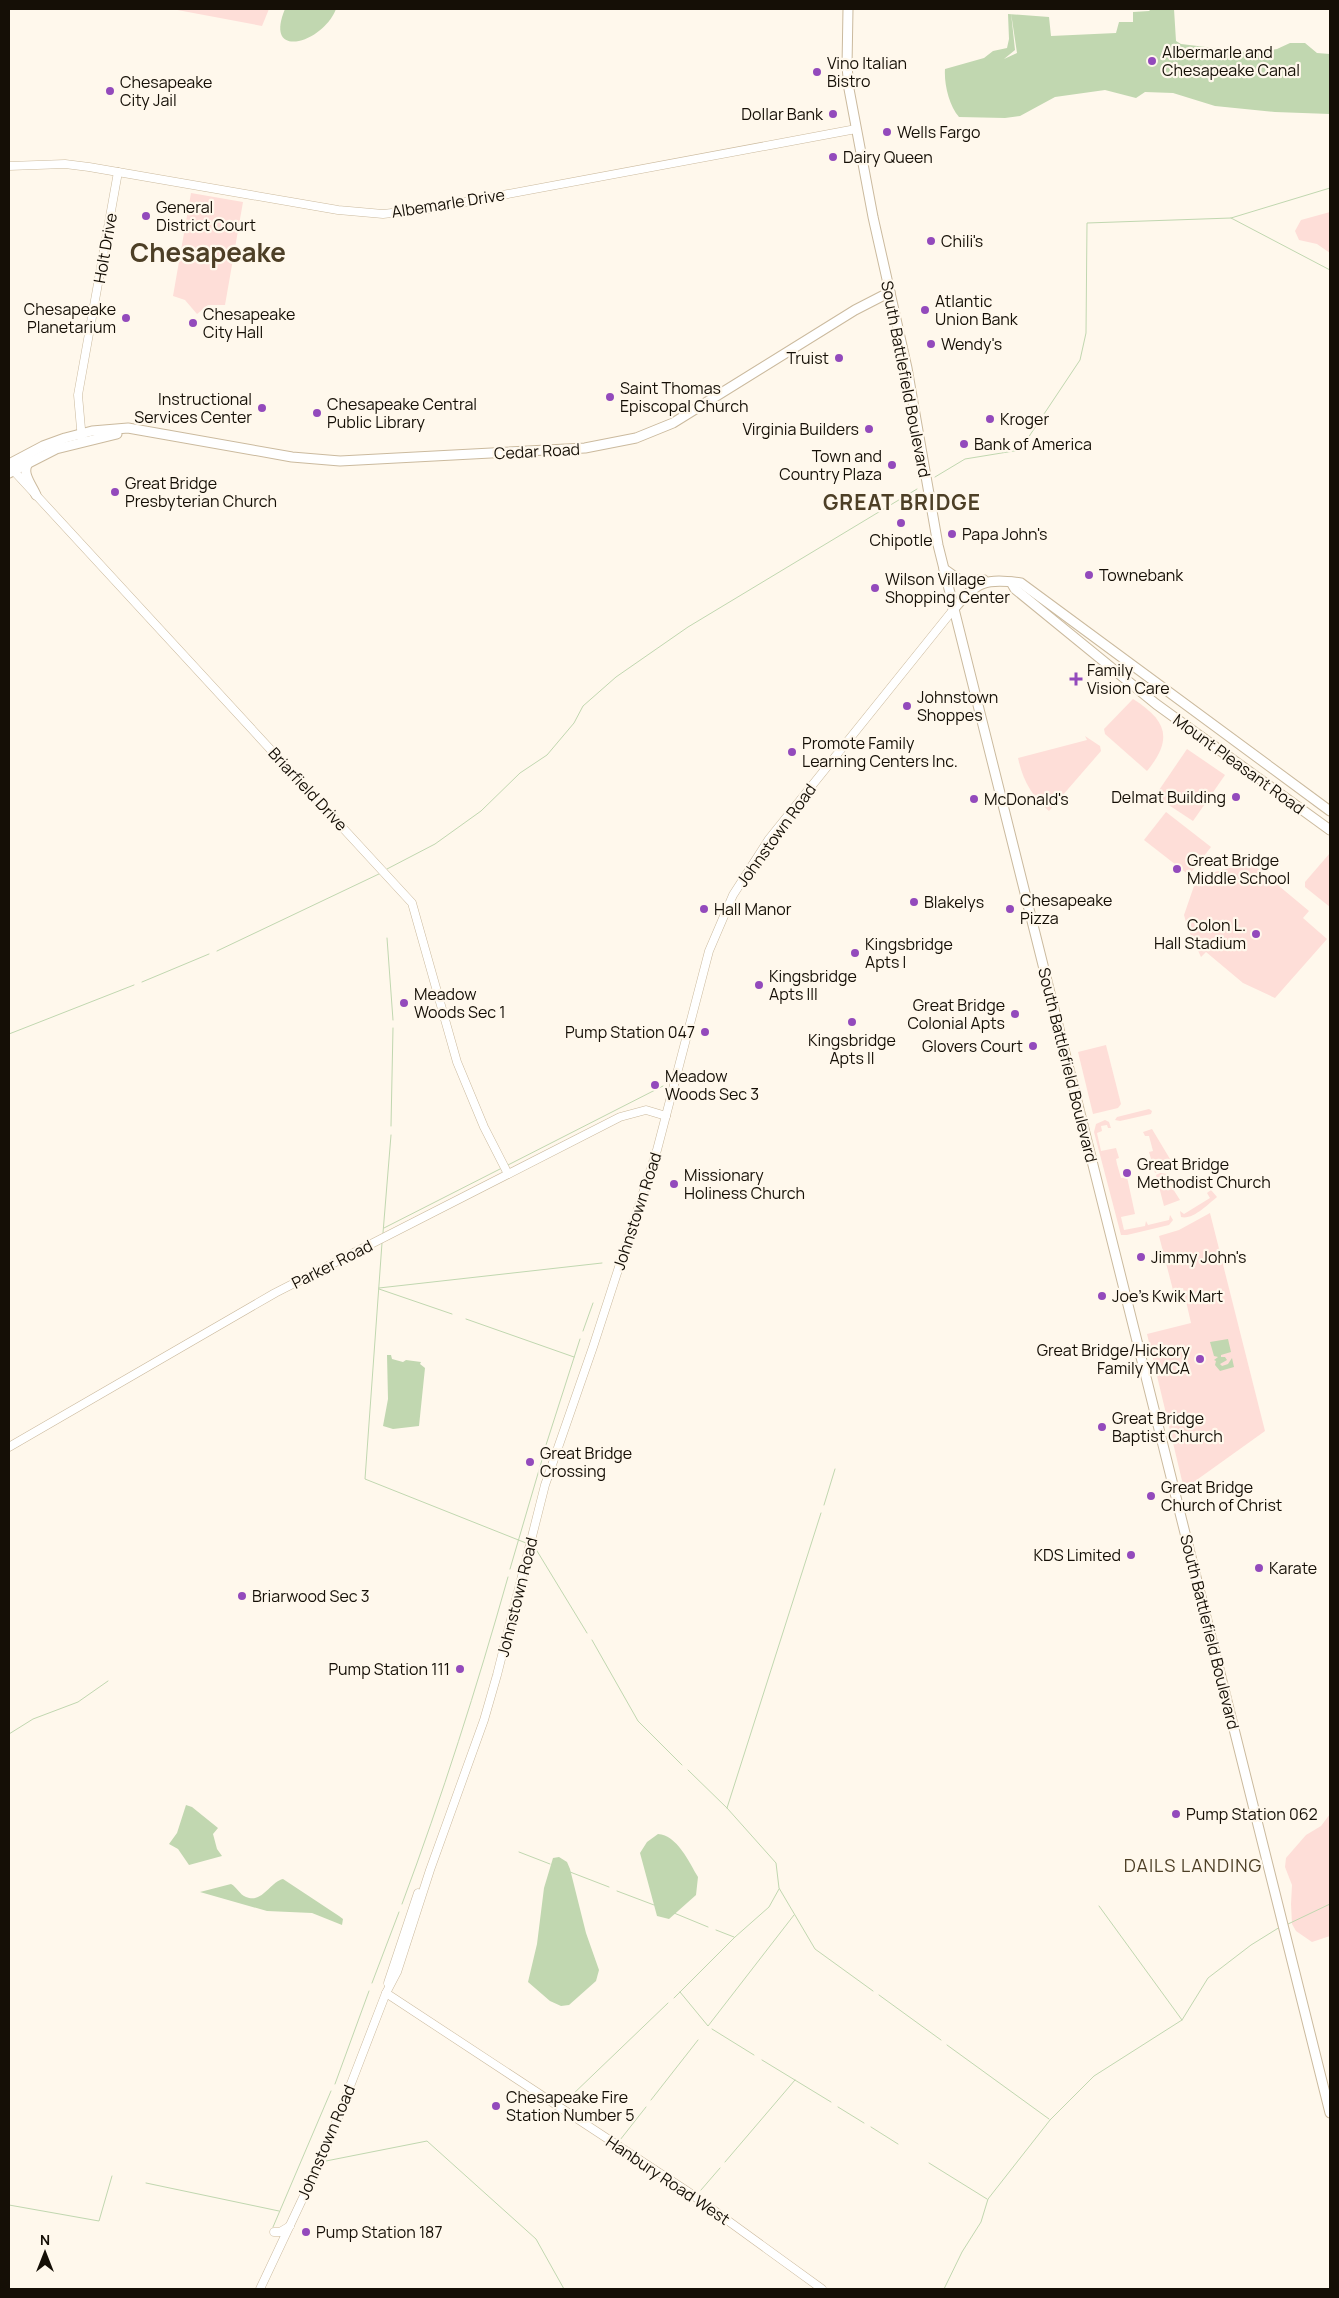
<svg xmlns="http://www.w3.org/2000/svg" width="1339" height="2298" font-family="Manrope,sans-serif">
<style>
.green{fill:#feded8}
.water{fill:#c1d7b0}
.pier{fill:#fff8ec}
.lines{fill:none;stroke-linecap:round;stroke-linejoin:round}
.stream{stroke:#c1d7b0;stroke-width:1}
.secondary-casing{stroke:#cbba9e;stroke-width:9}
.primary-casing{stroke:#cbba9e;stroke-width:11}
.secondary{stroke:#fff;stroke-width:8}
.primary{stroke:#fff;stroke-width:9}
.poi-dot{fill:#934abc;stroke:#fff8ec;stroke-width:2}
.labels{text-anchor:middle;stroke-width:4.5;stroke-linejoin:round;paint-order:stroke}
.poi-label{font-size:16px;fill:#150f06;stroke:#fff8ec;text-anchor:start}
.street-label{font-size:16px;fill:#150f06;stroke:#fff8ec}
.neighbourhood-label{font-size:18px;letter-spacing:1px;fill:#4d3f26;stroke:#fff8ec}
.district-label{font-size:21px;font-weight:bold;letter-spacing:1px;fill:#4d3f26;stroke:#fff8ec}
.town-label{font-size:26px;font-weight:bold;fill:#4d3f26;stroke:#fff8ec}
</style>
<rect width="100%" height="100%" fill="#fff8ec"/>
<g class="green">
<path d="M172 9H269L262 26Z"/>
<path d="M191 193 243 202 225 305H208L197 314 185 300 173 296Z"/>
<path d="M1330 212V253L1317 244 1299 240 1295 231 1301 220Z"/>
<path d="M1133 699C1166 720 1174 738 1147 771L1105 734 1104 729Z"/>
<path d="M1085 736 1100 746 1101 751 1049 811C1032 796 1023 781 1018 758L1087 740Z"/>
<path d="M1187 749 1225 775 1193 821 1155 796Z"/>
<path d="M1166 812 1211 847 1189 875 1144 840Z"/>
<path d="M1330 853V907L1305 887V882Z"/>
<path d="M1240 865 1255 866 1309 911 1303 918 1327 939 1275 998 1243 983 1206 952 1201 957 1188 929 1184 915 1194 886 1208 874Z"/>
<path d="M1106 1045 1121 1104 1118 1108 1093 1114 1078 1052Z"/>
<path d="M1149 1109 1152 1111 1151 1114 1120 1121 1115 1120 1117 1117Z"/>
<path d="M1105 1120 1109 1122 1111 1128H1108L1107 1125 1101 1126 1102 1131 1097 1133 1101 1151 1116 1148 1119 1158 1116 1159 1117 1164 1121 1178 1127 1177 1135 1214 1121 1217 1124 1230 1145 1226 1146 1221 1148 1225 1169 1220 1170 1215 1173 1220 1169 1225 1127 1235H1121L1094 1132 1096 1124Z"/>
<path d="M1152 1129 1173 1164 1155 1173 1149 1152 1153 1151 1149 1136H1145L1143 1132Z"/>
<path d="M1160 1173 1167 1174 1164 1176 1172 1188 1176 1186 1173 1189 1180 1200 1164 1206 1156 1175Z"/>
<path d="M1211 1190 1217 1197C1207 1205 1193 1220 1181 1217L1180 1211 1184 1214 1210 1198 1207 1193Z"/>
<path d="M1210 1213 1265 1431 1184 1489 1147 1334 1191 1323 1183 1288 1173 1290 1159 1236 1179 1230Z"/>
<path d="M1330 1814V1936L1312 1942 1296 1931 1292 1924 1291 1904 1292 1885 1285 1867 1286 1858 1306 1835 1321 1826Z"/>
</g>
<g class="water">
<path d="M285 9H336C323 43 263 61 285 9Z"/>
<path d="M1151 9H1174L1176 41 1181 44 1255 53 1277 49 1290 43H1305L1317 53 1330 54V114L1275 112 1215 106 1173 93 1145 92 1136 98 1105 90 1055 97 1020 116 1005 118 959 117C949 105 944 84 945 69L984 58 993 51 1007 48 1009 39 1008 14 1049 17 1051 36 1116 33 1119 22H1133V12L1149 11Z"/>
<path d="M1228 1339 1231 1352 1221 1355V1357H1225L1227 1360 1220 1364 1222 1366 1228 1364 1232 1358 1234 1367 1220 1371 1215 1365 1216 1361 1214 1360 1218 1357 1214 1356 1210 1342Z"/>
<path d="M387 1355H391L392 1359 403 1362 406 1360 421 1362 420 1364 425 1368 419 1426 393 1429 383 1426 388 1399Z"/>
<path d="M186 1805 192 1807 218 1828 213 1834 217 1849 222 1856 189 1865 178 1849 169 1844 177 1833Z"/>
<path d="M658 1834C677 1835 689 1862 698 1877L696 1895 669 1919 657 1916 640 1853 647 1842Z"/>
<path d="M559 1857 567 1862 570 1869 586 1933 599 1970 596 1981 569 2005 561 2006 550 2001 528 1982 537 1944 544 1888 553 1858Z"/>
<path d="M283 1879 339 1916 343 1919 342 1925 312 1913 267 1911 200 1892 231 1884C237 1887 239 1894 246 1897 262 1904 270 1882 283 1879Z"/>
</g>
<path class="pier" d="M1011 13 1017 53 1004 59 1015 50Z"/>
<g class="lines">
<g class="stream">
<path d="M1231 218 1330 270"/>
<path d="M935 477 965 459 1020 450 1080 360 1086 333 1087 223 1231 218 1330 188"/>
<path d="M387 869 435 844 481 811 520 773 547 755 574 723 583 706 616 677 688 627 917 489"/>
<path d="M387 938 393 1020"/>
<path d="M217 951 381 873"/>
<path d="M142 982 209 954"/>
<path d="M9 1034 134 985"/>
<path d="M391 1126 393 1028"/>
<path d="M508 1165 663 1086"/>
<path d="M384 1228 500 1169"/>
<path d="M383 1233 391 1135"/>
<path d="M382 1243 365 1479 526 1543"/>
<path d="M379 1288 602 1263"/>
<path d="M379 1289 452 1314"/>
<path d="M466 1319 574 1357"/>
<path d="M583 1331 593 1303"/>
<path d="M546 1445 580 1339"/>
<path d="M824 1505 835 1469"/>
<path d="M534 1546 587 1633"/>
<path d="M510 1569 544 1453"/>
<path d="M592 1640 638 1721 682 1765"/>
<path d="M9 1734 33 1719 78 1702 108 1681"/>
<path d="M688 1770 727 1808 776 1863 779 1888 815 1949 873 1991"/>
<path d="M727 1808 821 1513"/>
<path d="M519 1852 550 1864"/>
<path d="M570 1872 609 1887"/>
<path d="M617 1891 654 1905"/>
<path d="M402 1904C442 1797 477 1687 508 1577"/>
<path d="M1099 1906 1182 2020"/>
<path d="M674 1913 708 1927"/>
<path d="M1286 1925 1330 1904"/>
<path d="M716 1930 734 1937"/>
<path d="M372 1983 399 1912"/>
<path d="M680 1992 708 2026 794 1915"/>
<path d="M879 1995 941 2040"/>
<path d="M674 1998 735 1937 769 1907 779 1889"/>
<path d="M712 2029 754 2055"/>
<path d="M947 2045 1049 2119"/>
<path d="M762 2060 831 2102"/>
<path d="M335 2084 369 1991"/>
<path d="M570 2097 668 2003"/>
<path d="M651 2100 698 2040"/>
<path d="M838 2107 864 2123"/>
<path d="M871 2127 898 2144"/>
<path d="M620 2140 646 2107"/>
<path d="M326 2161 427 2141 536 2239 564 2289"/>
<path d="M725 2162 795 2080"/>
<path d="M929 2163 987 2199"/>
<path d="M146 2183 279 2211"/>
<path d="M701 2190 720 2168"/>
<path d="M9 2205 99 2221 112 2176"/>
<path d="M273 2227 331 2091"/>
<path d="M944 2289 962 2252 981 2222 988 2199 1050 2120 1094 2076 1182 2020 1208 1978 1251 1945 1280 1927"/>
</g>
<defs>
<g id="secondary">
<path d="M9 166 65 164 89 167 338 210 383 214 428 209 856 129"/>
<path d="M82 440 78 395 118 172"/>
<path d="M12 465 13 470 412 903 457 1062 484 1127 508 1174"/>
<path d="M9 1447 275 1293 620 1117 646 1110 666 1116"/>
<path d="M388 1983 418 1893"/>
<path d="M386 1993 687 2191 822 2289"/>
<path d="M274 2232H280L290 2226"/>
<path d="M260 2289 325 2151 386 1993 397 1972 430 1870 484 1720 497 1675 545 1485 593 1347 657 1150 709 951 733 895 769 839 953 610"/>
</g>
<g id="primary">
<path d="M848 9 847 66 849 89 873 217 907 368 938 545 1330 2113"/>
<path d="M29 462C20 472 32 485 36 495"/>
<path d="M9 464 43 446 65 438 92 431 128 428 292 457 340 461 585 448 636 438 673 423 855 310 890 292"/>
<path d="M9 473 56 449 117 434"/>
<path d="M944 569 961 581 984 580"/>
<path d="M1011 582 1015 589 1156 704 1330 830"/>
<path d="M953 610C976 581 986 578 1021 583L1330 811"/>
</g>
</defs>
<use href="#secondary" class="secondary-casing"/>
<use href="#primary" class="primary-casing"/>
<use href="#secondary" class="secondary"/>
<use href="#primary" class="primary"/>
</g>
<g class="poi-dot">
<circle cx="1152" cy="61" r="5"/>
<circle cx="817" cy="72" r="5"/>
<circle cx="110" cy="91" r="5"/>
<circle cx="833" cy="114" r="5"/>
<circle cx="887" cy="132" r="5"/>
<circle cx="833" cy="157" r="5"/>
<circle cx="146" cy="216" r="5"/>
<circle cx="931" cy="241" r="5"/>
<circle cx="925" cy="310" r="5"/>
<circle cx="126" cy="318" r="5"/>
<circle cx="193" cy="323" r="5"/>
<circle cx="931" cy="344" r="5"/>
<circle cx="839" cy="358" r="5"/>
<circle cx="610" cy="397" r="5"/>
<circle cx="262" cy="408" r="5"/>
<circle cx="317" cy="413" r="5"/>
<circle cx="990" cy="419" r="5"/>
<circle cx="869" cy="429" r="5"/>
<circle cx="964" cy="444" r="5"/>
<circle cx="892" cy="465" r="5"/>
<circle cx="115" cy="492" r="5"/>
<circle cx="901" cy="523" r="5"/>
<circle cx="952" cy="534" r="5"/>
<circle cx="1089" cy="575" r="5"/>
<circle cx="875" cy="588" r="5"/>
<path d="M1073.5 671.5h5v5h5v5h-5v5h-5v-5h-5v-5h5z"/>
<circle cx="907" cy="706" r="5"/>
<circle cx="792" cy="752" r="5"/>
<circle cx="1236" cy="797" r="5"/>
<circle cx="974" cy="799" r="5"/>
<circle cx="1177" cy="869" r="5"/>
<circle cx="914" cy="902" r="5"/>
<circle cx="704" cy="909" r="5"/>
<circle cx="1010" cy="909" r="5"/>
<circle cx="1256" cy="934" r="5"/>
<circle cx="855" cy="953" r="5"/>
<circle cx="759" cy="985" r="5"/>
<circle cx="404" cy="1003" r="5"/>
<circle cx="1015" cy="1014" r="5"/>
<circle cx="852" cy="1022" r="5"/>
<circle cx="705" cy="1032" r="5"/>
<circle cx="1033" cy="1046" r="5"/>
<circle cx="655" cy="1085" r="5"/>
<circle cx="1127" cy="1173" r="5"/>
<circle cx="674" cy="1184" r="5"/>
<circle cx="1141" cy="1257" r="5"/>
<circle cx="1102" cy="1296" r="5"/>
<circle cx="1200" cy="1359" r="5"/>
<circle cx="1102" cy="1427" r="5"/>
<circle cx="530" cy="1462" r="5"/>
<circle cx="1151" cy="1496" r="5"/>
<circle cx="1131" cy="1555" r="5"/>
<circle cx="1259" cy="1568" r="5"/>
<circle cx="242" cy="1596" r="5"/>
<circle cx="460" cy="1669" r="5"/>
<circle cx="1176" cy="1814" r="5"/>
<circle cx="496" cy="2106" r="5"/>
<circle cx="306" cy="2232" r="5"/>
</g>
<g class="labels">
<g class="poi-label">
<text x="1162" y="58">Albermarle and<tspan x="1162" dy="18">Chesapeake Canal</tspan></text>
<text x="827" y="69">Vino Italian<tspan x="827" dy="18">Bistro</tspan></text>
<text x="120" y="88">Chesapeake<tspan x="120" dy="18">City Jail</tspan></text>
<text x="823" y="120" text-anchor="end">Dollar Bank</text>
<text x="897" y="138">Wells Fargo</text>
<text x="843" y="163">Dairy Queen</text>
<text x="156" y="213">General<tspan x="156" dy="18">District Court</tspan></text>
<text x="941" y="247">Chili's</text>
<text x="935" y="307">Atlantic<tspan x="935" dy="18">Union Bank</tspan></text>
<text x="116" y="315" text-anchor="end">Chesapeake<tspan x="116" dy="18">Planetarium</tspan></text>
<text x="203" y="320">Chesapeake<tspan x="203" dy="18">City Hall</tspan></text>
<text x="941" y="350">Wendy's</text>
<text x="829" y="364" text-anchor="end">Truist</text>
<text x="620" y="394">Saint Thomas<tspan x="620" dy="18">Episcopal Church</tspan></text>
<text x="252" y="405" text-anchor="end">Instructional<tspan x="252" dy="18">Services Center</tspan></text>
<text x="327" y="410">Chesapeake Central<tspan x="327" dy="18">Public Library</tspan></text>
<text x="1000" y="425">Kroger</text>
<text x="859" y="435" text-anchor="end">Virginia Builders</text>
<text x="974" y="450">Bank of America</text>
<text x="882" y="462" text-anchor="end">Town and<tspan x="882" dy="18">Country Plaza</tspan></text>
<text x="125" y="489">Great Bridge<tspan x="125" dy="18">Presbyterian Church</tspan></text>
<text x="962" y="540">Papa John's</text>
<text x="901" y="546" text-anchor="middle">Chipotle</text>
<text x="1099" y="581">Townebank</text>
<text x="885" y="585">Wilson Village<tspan x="885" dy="18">Shopping Center</tspan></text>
<text x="1087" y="676">Family<tspan x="1087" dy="18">Vision Care</tspan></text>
<text x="917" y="703">Johnstown<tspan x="917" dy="18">Shoppes</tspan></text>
<text x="802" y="749">Promote Family<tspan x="802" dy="18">Learning Centers Inc.</tspan></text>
<text x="1226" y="803" text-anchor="end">Delmat Building</text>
<text x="984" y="805">McDonald's</text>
<text x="1187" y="866">Great Bridge<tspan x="1187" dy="18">Middle School</tspan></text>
<text x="1020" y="906">Chesapeake<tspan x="1020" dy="18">Pizza</tspan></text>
<text x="924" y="908">Blakelys</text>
<text x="714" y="915">Hall Manor</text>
<text x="1246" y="931" text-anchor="end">Colon L.<tspan x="1246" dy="18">Hall Stadium</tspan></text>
<text x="865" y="950">Kingsbridge<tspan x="865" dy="18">Apts I</tspan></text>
<text x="769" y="982">Kingsbridge<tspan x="769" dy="18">Apts III</tspan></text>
<text x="414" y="1000">Meadow<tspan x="414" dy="18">Woods Sec 1</tspan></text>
<text x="1005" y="1011" text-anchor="end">Great Bridge<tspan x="1005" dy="18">Colonial Apts</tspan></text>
<text x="695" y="1038" text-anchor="end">Pump Station 047</text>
<text x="852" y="1046" text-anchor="middle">Kingsbridge<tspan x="852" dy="18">Apts II</tspan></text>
<text x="1023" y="1052" text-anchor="end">Glovers Court</text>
<text x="665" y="1082">Meadow<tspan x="665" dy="18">Woods Sec 3</tspan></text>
<text x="1137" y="1170">Great Bridge<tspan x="1137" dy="18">Methodist Church</tspan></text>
<text x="684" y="1181">Missionary<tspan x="684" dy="18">Holiness Church</tspan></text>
<text x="1151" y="1263">Jimmy John's</text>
<text x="1112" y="1302">Joe's Kwik Mart</text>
<text x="1190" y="1356" text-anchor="end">Great Bridge/Hickory<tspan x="1190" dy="18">Family YMCA</tspan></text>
<text x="1112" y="1424">Great Bridge<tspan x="1112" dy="18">Baptist Church</tspan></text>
<text x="540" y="1459">Great Bridge<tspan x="540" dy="18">Crossing</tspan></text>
<text x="1161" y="1493">Great Bridge<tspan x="1161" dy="18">Church of Christ</tspan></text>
<text x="1121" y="1561" text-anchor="end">KDS Limited</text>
<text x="1269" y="1574">Karate</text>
<text x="252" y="1602">Briarwood Sec 3</text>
<text x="450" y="1675" text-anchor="end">Pump Station 111</text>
<text x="1186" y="1820">Pump Station 062</text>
<text x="506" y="2103">Chesapeake Fire<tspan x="506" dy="18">Station Number 5</tspan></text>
<text x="316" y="2238">Pump Station 187</text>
</g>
<g class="street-label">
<text transform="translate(448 203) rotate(-9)" y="6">Albemarle Drive</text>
<text transform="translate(105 248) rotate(-80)" y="6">Holt Drive</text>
<text transform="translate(906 379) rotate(79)" y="6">South Battlefield Boulevard</text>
<text transform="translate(537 451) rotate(-3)" y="6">Cedar Road</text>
<text transform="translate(1239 764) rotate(36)" y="6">Mount Pleasant Road</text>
<text transform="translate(308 789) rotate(47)" y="6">Briarfield Drive</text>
<text transform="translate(776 835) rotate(-54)" y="6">Johnstown Road</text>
<text transform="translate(1068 1065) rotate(76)" y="6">South Battlefield Boulevard</text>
<text transform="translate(637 1211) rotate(-72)" y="6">Johnstown Road</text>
<text transform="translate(332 1264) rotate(-27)" y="6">Parker Road</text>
<text transform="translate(517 1597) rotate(-76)" y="6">Johnstown Road</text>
<text transform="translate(1210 1632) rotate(76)" y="6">South Battlefield Boulevard</text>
<text transform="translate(326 2142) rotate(-67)" y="6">Johnstown Road</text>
<text transform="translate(668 2180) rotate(34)" y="6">Hanbury Road West</text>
</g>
<g class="neighbourhood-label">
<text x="1193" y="1872">DAILS LANDING</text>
</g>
<g class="district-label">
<text x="902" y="510">GREAT BRIDGE</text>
</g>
<g class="town-label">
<text x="208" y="262">Chesapeake</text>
</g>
</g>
<rect width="1339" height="2298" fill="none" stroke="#150f06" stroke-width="20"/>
<g transform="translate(45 2253)" stroke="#fff8ec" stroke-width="4" paint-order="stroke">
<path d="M0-4L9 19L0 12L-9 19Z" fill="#150f06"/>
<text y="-8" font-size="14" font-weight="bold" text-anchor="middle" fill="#150f06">N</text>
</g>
</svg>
